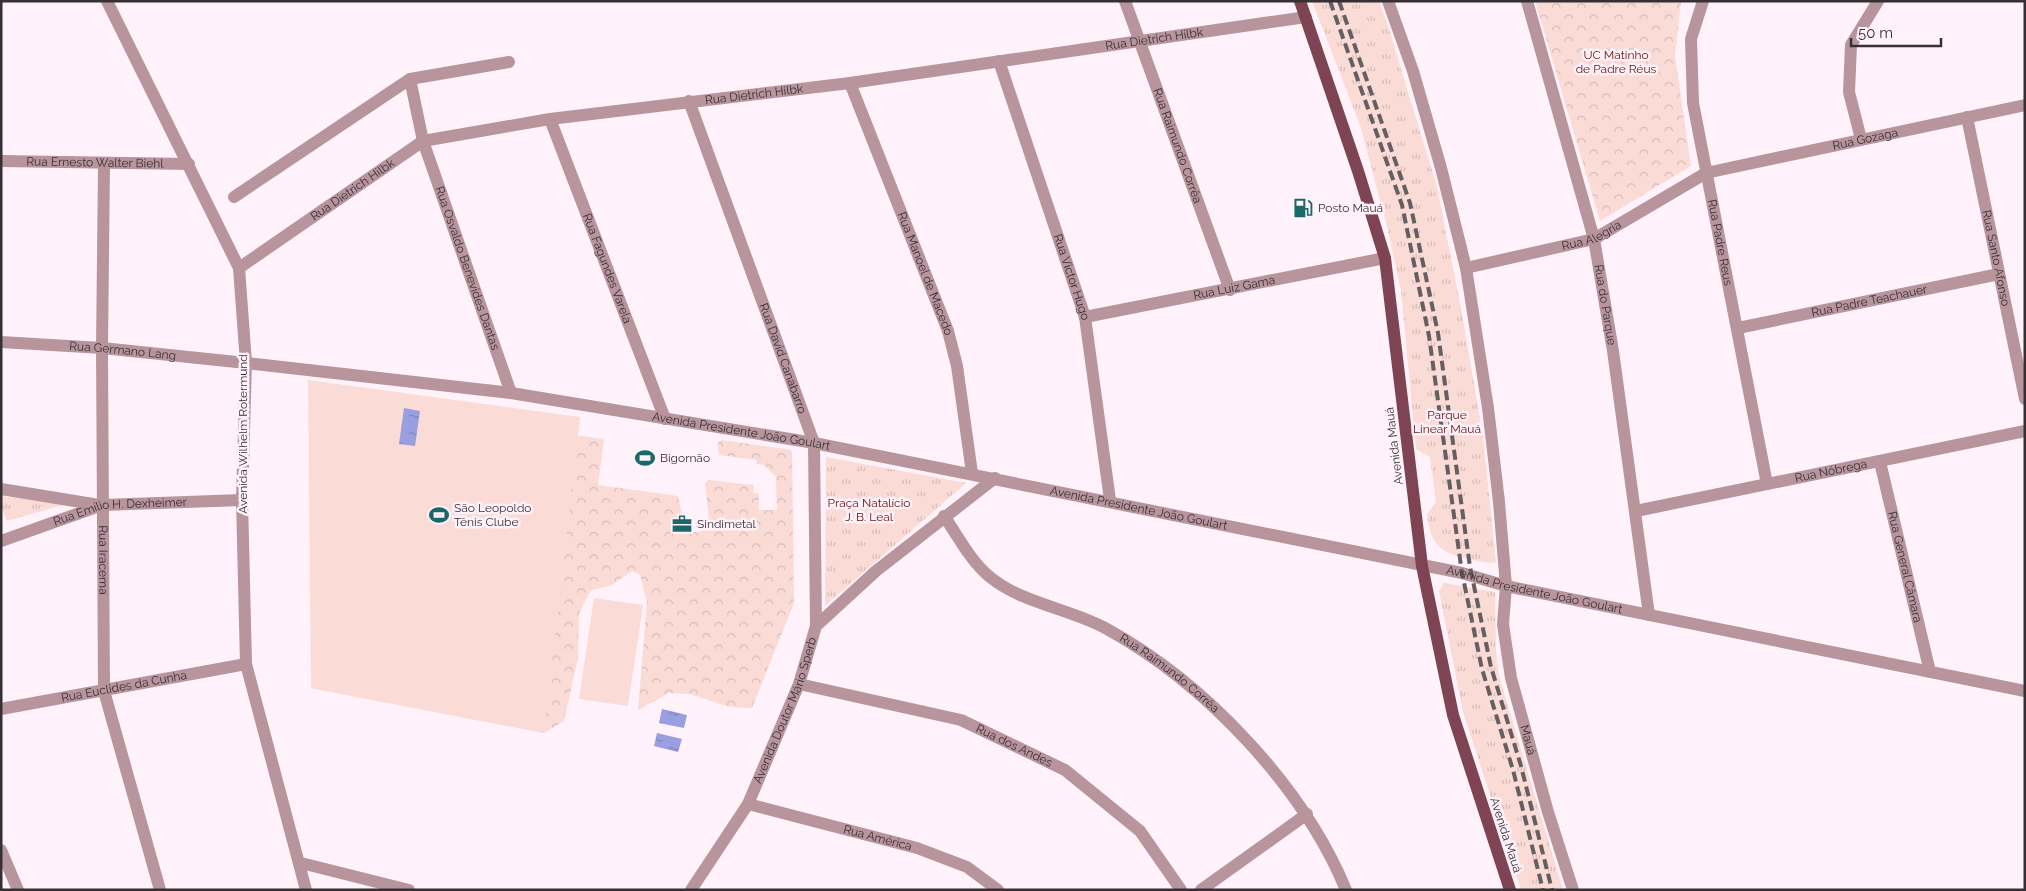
<svg xmlns="http://www.w3.org/2000/svg" width="2026" height="891" font-family="Raleway,sans-serif">
<style>
.grass{fill:url(#grass-tufts)}
.forest{fill:url(#forest-crowns)}
.pitch{fill:#fbdbd5}
.water{fill:url(#water-ripples)}
.lines{fill:none;stroke-linecap:round;stroke-linejoin:round}
.minor{stroke:#b8959d;stroke-width:12}
.major{stroke:#7f4454;stroke-width:12}
.rail{stroke:#655e63;stroke-width:4;stroke-dasharray:10 5;stroke-linecap:butt}
.labels{text-anchor:middle;stroke-width:5;stroke-linejoin:round;paint-order:stroke}
.street-label{font-size:12px;fill:#353033;stroke:#fff2fb}
.park-label{font-size:12px;fill:#6b0f05;stroke:#fff2fb}
.poi-label{font-size:12px;fill:#353033;stroke:#fff2fb;text-anchor:start}
</style>
<defs>
<pattern id="grass-tufts" width="24" height="20" patternUnits="userSpaceOnUse" patternTransform="scale(1.25)"><rect width="24" height="20" fill="#fbdbd5"/><path d="M3 7l-1-3M5 7V3M7 7l1-3M15 17l-1-3M17 17v-4M19 17l1-3" fill="none" stroke="#d8bcb7"/></pattern>
<pattern id="forest-crowns" width="20" height="18" patternUnits="userSpaceOnUse" patternTransform="scale(1.25)"><rect width="20" height="18" fill="#fbdbd5"/><path d="M2 6a3 3 0 1 1 6 0M12 15a3 3 0 1 1 6 0" fill="none" stroke="#d8bcb7"/></pattern>
<pattern id="water-ripples" width="26" height="14" patternUnits="userSpaceOnUse" patternTransform="scale(1.25)"><rect width="26" height="14" fill="#999fe1"/><path d="M2 4q2-2 4 0t4 0M15 11q2-2 4 0t4 0" fill="none" stroke="#7e82b7"/></pattern>
</defs>
<rect width="100%" height="100%" fill="#fff2fb"/>
<g class="grass">
<path d="M1312 1H1379L1388 26 1437 187 1461 308 1483 436 1496 562C1486 564 1478 561 1468 559 1438 551 1431 545 1427 514L1436 502 1430 457 1416 449 1401 291 1387 226 1360 125Z"/>
<path d="M826 457 966 483 825 606Z"/>
<path d="M1 496 66 504 7 521 1 507Z"/>
<path d="M1444 583 1495 592 1496 650 1499 676 1563 890H1521L1463 712 1439 591Z"/>
</g>
<g class="forest">
<path d="M1535 1H1681L1675 56 1691 166 1600 221Z"/>
<path d="M551 432 604 439 598 485 678 496 686 533 710 530 705 483 708 480 754 485 753 493 759 494V510H777L776 477 764 465 756 464 757 460 719 455 717 444 721 440 792 450 794 603 752 708 729 707 690 694 669 693 638 710 647 602 640 575 632 571 612 585 590 591 579 614 578 658 564 721 544 733 311 688Z"/>
</g>
<g class="pitch">
<path d="M308 380 580 417 544 733 311 688Z"/>
<path d="M594 598 643 605 628 706 579 699Z"/>
</g>
<g class="water">
<path d="M404 408 420 411 415 446 399 444Z"/>
<path d="M662 709 687 715 684 728 659 723Z"/>
<path d="M657 733 682 739 678 752 654 746Z"/>
</g>
<g class="lines">
<g class="minor">
<path d="M107 1 239 268 246 363 242 500 246 664 306 890"/>
<path id="s1" d="M1125 1 1230 290"/>
<path id="s2" d="M1388 1 1413 71 1441 168 1466 268 1488 408 1499 502 1506 586 1503 624 1511 678 1548 812 1573 890"/>
<path id="s3" d="M1527 1 1594 239 1613 351 1649 615"/>
<path id="s4" d="M1703 1 1691 39 1693 103 1767 484"/>
<path id="s5" d="M999 61 1085 317 1110 500"/>
<path id="s6" d="M410 79 423 141 511 393"/>
<path id="s7" d="M850 83 948 331 957 366 972 473"/>
<path id="s8" d="M689 101 814 443 816 626"/>
<path id="s9" d="M1967 117 2025 399"/>
<path id="s10" d="M550 119 665 419"/>
<path d="M1861 139 1849 92 1851 45 1878 1"/>
<path id="s11" d="M1 161 189 164"/>
<path id="s12" d="M104 164 102 348 104 691 160 890"/>
<path d="M234 197 410 79 509 62"/>
<path id="s13" d="M239 268 423 141 550 119 850 83 1306 17"/>
<path id="s14" d="M1466 268 1594 239 1706 173 2025 105"/>
<path id="s15" d="M1085 317 1385 258"/>
<path id="s16" d="M1738 328 1999 274"/>
<path id="s17" d="M1 342 102 348 246 363 511 393 814 443 1462 573 1506 586 2025 691"/>
<path id="s18" d="M1880 462 1930 672"/>
<path d="M1 489 99 505"/>
<path id="s19" d="M1636 511 2025 431"/>
<path id="s20" d="M944 516C958 536 971 562 990 577 1021 603 1071 609 1107 629 1205 683 1303 786 1346 890"/>
<path id="s21" d="M1 541 102 505 242 500"/>
<path id="s22" d="M799 684 961 720 1065 770 1140 831 1181 890"/>
<path id="s23" d="M1 709 246 664"/>
<path id="s24" d="M748 804 917 848 967 867 998 890"/>
<path d="M1 850 18 890"/>
<path d="M301 863 409 890"/>
<path id="s25" d="M691 890 748 804 799 684 816 626 876 571 995 478"/>
<path d="M1201 890 1307 814"/>
</g>
<path class="major" d="M1300 1 1358 171 1385 258 1422 566 1453 715 1510 890"/>
<g class="rail">
<path d="M1330 1 1402 205 1429 336 1462 573 1482 669 1513 770 1543 890"/>
<path d="M1339 1 1410 203 1438 333 1470 567 1491 667 1521 766 1552 890"/>
</g>
</g>
<defs>
<symbol id="fuel-bare" viewBox="-9 -9 18 18"><path d="M-5.5-6h7V0h2V4h1.3V-2.5L3-4.5l.8-.8L6-3V5H2.5V1h-1V6h-7ZM-4.2-4.7v3.2H.2V-4.7Z" fill="#1a686a" stroke="#fff2fb" stroke-width="2.5" paint-order="stroke"/></symbol>
<symbol id="stadium-bare" viewBox="-9 -9 18 18"><path d="M0-5a6.5 5 0 1 0 0 10a6.5 5 0 1 0 0-10ZM-3.5-1.8h7v3.6h-7Z" fill="#1a686a" stroke="#fff2fb" stroke-width="2.5" paint-order="stroke"/></symbol>
<symbol id="office-bare" viewBox="-9 -9 18 18"><path d="M-6-3h4V-5.5h4V-3h4V5H-6ZM-1-4.5V-3h2v-1.5ZM-6 0V1H6V0Z" fill="#1a686a" stroke="#fff2fb" stroke-width="2.5" paint-order="stroke"/></symbol>
</defs>
<g fill-rule="evenodd">
<use href="#fuel-bare" x="1289" y="194" width="28" height="28"/>
<use href="#stadium-bare" x="631" y="444" width="28" height="28"/>
<use href="#stadium-bare" x="425" y="501" width="28" height="28"/>
<use href="#office-bare" x="668" y="510" width="28" height="28"/>
</g>
<g class="labels">
<g class="street-label">
<text dy="4" stroke="none"><textPath href="#s13" startOffset="962">Rua Dietrich Hilbk</textPath></text>
<text dy="4" stroke="none"><textPath href="#s13" startOffset="558">Rua Dietrich Hilbk</textPath></text>
<text dy="4" stroke="none"><textPath href="#s14" startOffset="424">Rua Gozaga</textPath></text>
<text dy="4" stroke="none"><textPath href="#s1" startOffset="154">Rua Raimundo Corrêa</textPath></text>
<text dy="4" stroke="none"><textPath href="#s11" startOffset="94">Rua Ernesto Walter Biehl</textPath></text>
<text dy="4" stroke="none"><textPath href="#s13" startOffset="138">Rua Dietrich Hilbk</textPath></text>
<text dy="4" stroke="none"><textPath href="#s14" startOffset="130">Rua Alegria</textPath></text>
<text dy="4" stroke="none"><textPath href="#s4" startOffset="246">Rua Padre Reus</textPath></text>
<text dy="4" stroke="none"><textPath href="#s9" startOffset="144">Rua Santo Afonso</textPath></text>
<text dy="4" stroke="none"><textPath href="#s6" startOffset="198">Rua Osvaldo Benevides Dantas</textPath></text>
<text dy="4" stroke="none"><textPath href="#s10" startOffset="160">Rua Fagundes Varela</textPath></text>
<text dy="4" stroke="none"><textPath href="#s7" startOffset="205">Rua Manoel de Macedo</textPath></text>
<text dy="4" stroke="none"><textPath href="#s5" startOffset="228">Rua Victor Hugo</textPath></text>
<text dy="4" stroke="none"><textPath href="#s15" startOffset="152">Rua Luiz Gama</textPath></text>
<text dy="4" stroke="none"><textPath href="#s16" startOffset="134">Rua Padre Teachauer</textPath></text>
<text dy="4" stroke="none"><textPath href="#s3" startOffset="314">Rua do Parque</textPath></text>
<text dy="4" stroke="none"><textPath href="#s17" startOffset="122">Rua Germano Lang</textPath></text>
<text dy="4" stroke="none"><textPath href="#s8" startOffset="274">Rua David Canabarro</textPath></text>
<text dy="4" stroke="none"><textPath href="#s17" startOffset="746">Avenida Presidente João Goulart</textPath></text>
<text transform="translate(243 434) rotate(-90)" y="4">Avenida Wilhelm Rotermund</text>
<text transform="translate(1394 446) rotate(-97)" y="4">Avenida Mauá</text>
<text dy="4" stroke="none"><textPath href="#s19" startOffset="199">Rua Nóbrega</textPath></text>
<text dy="4" stroke="none"><textPath href="#s17" startOffset="1151">Avenida Presidente João Goulart</textPath></text>
<text dy="4" stroke="none"><textPath href="#s21" startOffset="124">Rua Emílio H. Dexheimer</textPath></text>
<text dy="4" stroke="none"><textPath href="#s12" startOffset="396">Rua Iracema</textPath></text>
<text dy="4" stroke="none"><textPath href="#s18" startOffset="108">Rua General Câmara</textPath></text>
<text dy="4" stroke="none"><textPath href="#s17" startOffset="1555">Avenida Presidente João Goulart</textPath></text>
<text dy="4" stroke="none"><textPath href="#s20" startOffset="282">Rua Raimundo Corrêa</textPath></text>
<text dy="4" stroke="none"><textPath href="#s23" startOffset="125">Rua Euclides da Cunha</textPath></text>
<text dy="4" stroke="none"><textPath href="#s25" startOffset="204">Avenida Doutor Mário Sperb</textPath></text>
<text dy="4" stroke="none"><textPath href="#s2" startOffset="756">Mauá</textPath></text>
<text dy="4" stroke="none"><textPath href="#s22" startOffset="225">Rua dos Andes</textPath></text>
<text transform="translate(1506 835) rotate(72)" y="4">Avenida Mauá</text>
<text dy="4" stroke="none"><textPath href="#s24" startOffset="134">Rua América</textPath></text>
</g>
<g class="park-label">
<text x="1616" y="59">UC Matinho<tspan x="1616" dy="14">de Padre Réus</tspan></text>
<text x="1447" y="419">Parque<tspan x="1447" dy="14">Linear Mauá</tspan></text>
<text x="869" y="507">Praça Natalício<tspan x="869" dy="14">J. B. Leal</tspan></text>
</g>
<g class="poi-label">
<text x="1318" y="212">Posto Mauá</text>
<text x="660" y="462">Bigornão</text>
<text x="454" y="512">São Leopoldo<tspan x="454" dy="14">Tênis Clube</tspan></text>
<text x="697" y="528">Sindimetal</text>
</g>
</g>
<rect width="2026" height="891" fill="none" stroke="#353033" stroke-width="5"/>
<path d="M1851 38v8h90v-8" fill="none" stroke="#353033" stroke-width="2.5"/>
<text x="1858" y="38" font-size="15" fill="#353033" stroke="#fff2fb" stroke-width="4" paint-order="stroke">50 m</text>
</svg>
